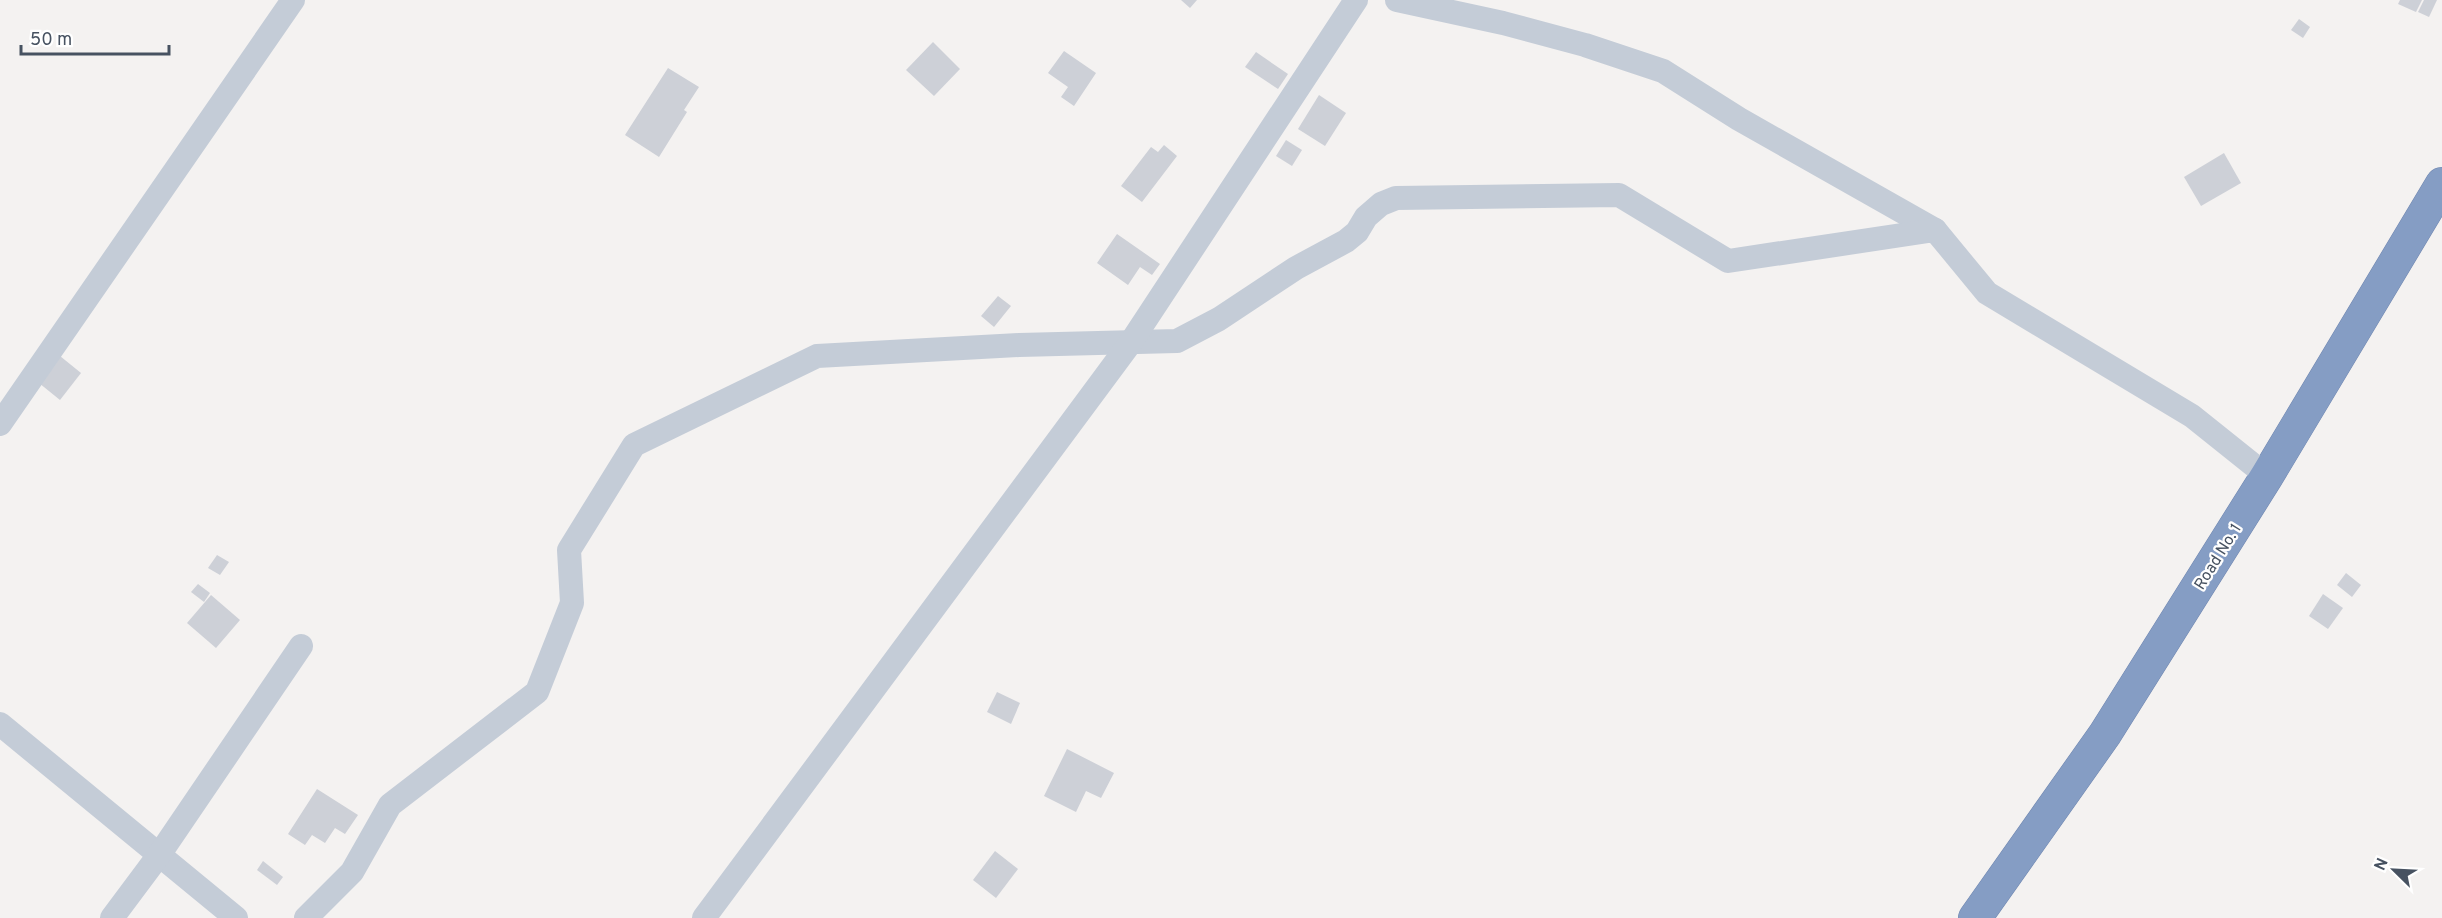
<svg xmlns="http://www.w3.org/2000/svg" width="2442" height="918" font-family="Overpass,sans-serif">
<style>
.building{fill:#cdd0d7}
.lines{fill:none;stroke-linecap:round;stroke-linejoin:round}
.highway-casing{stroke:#7087b0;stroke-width:34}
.street{stroke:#c4ccd7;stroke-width:24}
.highway{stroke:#859dc4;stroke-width:33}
.labels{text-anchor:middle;stroke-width:4.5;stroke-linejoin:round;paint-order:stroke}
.street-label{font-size:16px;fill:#475261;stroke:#fff}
</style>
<rect width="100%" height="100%" fill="#f4f2f1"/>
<g class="building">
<path d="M1181 0H1197L1190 8Z"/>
<path d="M2400 0H2422L2416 12 2398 4Z"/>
<path d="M2424 0H2437L2429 17 2418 12Z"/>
<path d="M2299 19 2310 27 2303 38 2291 30Z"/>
<path d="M933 42 960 69 934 96 906 70Z"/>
<path d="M1064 51 1096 73 1074 106 1061 97 1068 87 1048 73Z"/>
<path d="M1256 52 1288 74 1278 89 1245 67Z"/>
<path d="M668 68 699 87 684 110 687 112 659 157 625 135Z"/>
<path d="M1319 95 1346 113 1325 146 1298 129Z"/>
<path d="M1286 140 1302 150 1292 166 1276 156Z"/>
<path d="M1164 145 1177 156 1142 202 1121 186 1151 147 1158 152Z"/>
<path d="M2224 153 2241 183 2201 206 2184 177Z"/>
<path d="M1117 234 1160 264 1152 275 1140 267 1128 285 1097 263Z"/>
<path d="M998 296 1011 306 994 327 981 316Z"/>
<path d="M60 356 81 373 60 400 39 383Z"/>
<path d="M217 555 229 562 220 575 208 568Z"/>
<path d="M2346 573 2361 585 2352 597 2337 585Z"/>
<path d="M198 584 210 593 204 602 191 592Z"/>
<path d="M2323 594 2343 608 2328 629 2309 616Z"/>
<path d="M211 595 240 620 216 648 187 623Z"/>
<path d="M997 692 1020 703 1011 724 987 712Z"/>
<path d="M1067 749 1114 773 1101 798 1086 791 1076 812 1044 796Z"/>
<path d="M317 789 358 815 345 834 335 828 325 843 312 835 305 845 288 834Z"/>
<path d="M995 851 1018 869 996 898 973 880Z"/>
<path d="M263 861 283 877 277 885 257 870Z"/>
</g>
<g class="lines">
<defs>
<path id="highway" d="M1975 918 2105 734 2267 476 2442 184"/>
</defs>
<use href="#highway" class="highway-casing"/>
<g class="street">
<path d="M1397 0 1503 23 1585 45 1663 71 1739 119 1935 230"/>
<path d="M0 424 293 0"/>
<path d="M0 724 236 918"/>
<path d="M112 918 159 855 301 646"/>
<path d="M306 918 352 872 390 805 537 692 572 603 569 550 634 445 817 356 1019 345 1177 341 1219 319 1296 268 1346 241 1357 232 1366 217 1381 204 1396 198 1619 195 1728 261 1935 230 1987 293 2192 416 2267 476"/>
<path d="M704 918 1131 342 1356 0"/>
</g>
<use href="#highway" class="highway"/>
</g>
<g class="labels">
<g class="street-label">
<text transform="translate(2217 556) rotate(-58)" y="6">Road No. 1</text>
</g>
</g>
<g transform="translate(2394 870) rotate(294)" stroke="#ffffff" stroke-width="4.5" paint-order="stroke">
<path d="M0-4.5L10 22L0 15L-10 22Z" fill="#475261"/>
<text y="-9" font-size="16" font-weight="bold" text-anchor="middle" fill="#475261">N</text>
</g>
<path d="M21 45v9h148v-9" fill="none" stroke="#475261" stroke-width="3"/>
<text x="30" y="45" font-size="18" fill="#475261" stroke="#ffffff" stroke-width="4.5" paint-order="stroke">50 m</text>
</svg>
